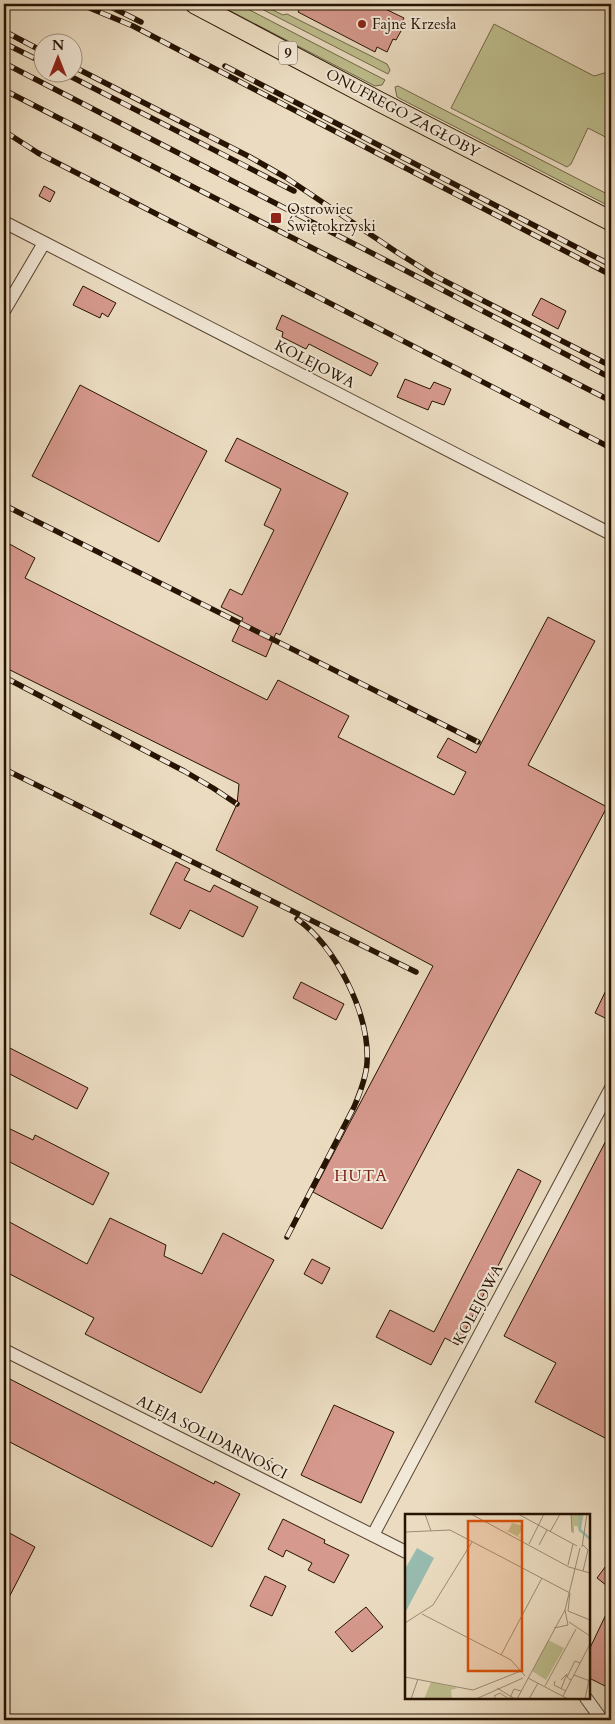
<svg xmlns="http://www.w3.org/2000/svg" width="615" height="1724" font-family="Cardo,serif">
<style>
.green{fill:#bebe8e;stroke:#726848}
.building{fill:#d6998d;stroke:#261302}
.lines{fill:none;stroke-linecap:round;stroke-linejoin:round}
.street-casing{stroke:#574532;stroke-width:14}
.primary-casing{stroke:#261302;stroke-width:21}
.street{stroke:#f2e8d7;stroke-width:12}
.primary{stroke:#ebdcc1;stroke-width:19}
.rail-casing{stroke:#261302;stroke-width:5.5}
.rail{stroke:#f2e8d7;stroke-width:4;stroke-dasharray:11;stroke-linecap:butt}
.poi-dot{fill:#8f2418;stroke:#f2e8d7;stroke-width:2}
.labels{text-anchor:middle;stroke-width:4;stroke-linejoin:round;paint-order:stroke}
.shield{fill:#f2e8d7;stroke:#635342;stroke-width:1}
.shield-label{font-size:14px;font-weight:bold;fill:#261302}
.poi-label{font-size:15px;fill:#261302;stroke:#f2e8d7;text-anchor:start}
.street-label{font-size:15px;fill:#261302;stroke:#f2e8d7}
.neighbourhood-label{font-size:16px;letter-spacing:1px;fill:#7a1f14;stroke:#f2e8d7}
.inset-river{fill:none;stroke:#98bcb0;stroke-width:2.5}
.inset-road{fill:none;stroke:#9c8c75;stroke-width:1}
.view{fill:#d5520b;fill-opacity:0.15;stroke:#d5520b;stroke-width:2.5}
.inset-edge{fill:none;stroke:#261302;stroke-width:2.5}
</style>
<rect width="100%" height="100%" fill="#ebdcc1"/>
<filter id="stains"><feTurbulence type="fractalNoise" baseFrequency=".004" numOctaves="4"/><feColorMatrix values="0 0 0 0 .2 0 0 0 0 .09 0 0 0 0 .02 0 0 0 .5 -.17"/></filter>
<radialGradient id="worn" r=".72"><stop offset=".6" stop-color="#630" stop-opacity="0"/><stop offset="1" stop-color="#630" stop-opacity=".3"/></radialGradient>
<g class="green">
<path d="M217 4H238L385 80 382 85 375 86Z"/>
<path d="M252 4H260L283 15 287 14 387 64 390 70 388 74Z"/>
<path d="M494 24 594 76 611 71V140L588 128 571 164 567 167 451 108Z"/>
<path d="M398 86 611 196V207L397 97 395 87Z"/>
</g>
<g class="building">
<path d="M302 4H375L404 18 398 29 401 31 396 40 393 39 387 52 377 47 375 52 298 12Z"/>
<path d="M44 186 55 192 50 202 39 196Z"/>
<path d="M83 286 116 303 108 317 102 313 100 318 73 305Z"/>
<path d="M541 298 566 311 558 329 532 315Z"/>
<path d="M282 315 378 363 371 376 309 344 306 349 282 337 283 332 276 329Z"/>
<path d="M405 379 430 389 434 382 451 389 444 405 432 401 428 410 397 397Z"/>
<path d="M80 385 207 451 159 542 32 476Z"/>
<path d="M237 438 348 493 280 635 276 633 266 657 232 641 243 618 221 607 230 589 242 595 274 530 264 525 281 489 225 461Z"/>
<path d="M4 541 35 558 25 578 267 700 278 680 349 716 338 737 454 795 466 772 437 757 448 738 476 753 548 617 595 641 528 765 607 807 382 1229 313 1192 433 966 216 850 237 804 239 784 4 667Z"/>
<path d="M176 862 190 869 184 880 210 892 214 885 258 907 243 937 190 910 180 929 150 914Z"/>
<path d="M611 980V1021L595 1013Z"/>
<path d="M301 982 344 1004 336 1020 293 998Z"/>
<path d="M4 1045 88 1088 77 1109 4 1071Z"/>
<path d="M4 1126 33 1140 35 1135 109 1173 93 1205 4 1159Z"/>
<path d="M611 1131V1441L535 1402 556 1363 504 1336Z"/>
<path d="M518 1169 541 1181 458 1345 445 1338 431 1365 376 1337 390 1310 434 1332Z"/>
<path d="M110 1218 166 1245 164 1256 202 1274 223 1233 274 1260 201 1393 85 1334 94 1318 4 1271V1219L87 1264Z"/>
<path d="M312 1259 330 1268 322 1284 304 1274Z"/>
<path d="M4 1376 214 1484 215 1481 240 1494 212 1547 4 1439Z"/>
<path d="M334 1405 394 1432 361 1503 301 1475Z"/>
<path d="M283 1519 325 1540 324 1543 349 1555 334 1583 308 1570 312 1563 286 1550 283 1557 268 1549Z"/>
<path d="M4 1530 35 1547 4 1607Z"/>
<path d="M611 1559V1589L597 1578Z"/>
<path d="M265 1576 286 1586 272 1616 250 1606Z"/>
<path d="M611 1604V1689L589 1678V1650Z"/>
<path d="M366 1607 383 1627 352 1652 335 1632Z"/>
</g>
<g class="lines">
<defs>
<g id="street">
<path d="M4 222 611 534"/>
<path d="M4 311 44 243"/>
<path d="M4 1350 406 1552"/>
<path d="M373 1535 611 1088"/>
<path d="M586 1698 602 1720"/>
</g>
<path id="primary" d="M195 4 380 102 611 221"/>
</defs>
<use href="#street" class="street-casing"/>
<use href="#primary" class="primary-casing"/>
<use href="#street" class="street"/>
<use href="#primary" class="primary"/>
<defs>
<g id="rail">
<path d="M80 4 133 26 611 275"/>
<path d="M105 4 141 22"/>
<path d="M4 31 42 51"/>
<path d="M4 43 42 62"/>
<path d="M4 63 393 264 611 378"/>
<path d="M72 66 250 157 285 177 395 251 433 275 611 366"/>
<path d="M225 66 611 265"/>
<path d="M62 72 294 191"/>
<path d="M4 90 611 401"/>
<path d="M4 131 38 153 611 448"/>
<path d="M4 505 478 742"/>
<path d="M4 677 184 771 213 788 237 804"/>
<path d="M4 769 416 972"/>
<path d="M287 1237 354 1107C360 1093 366 1078 367 1063 370 1014 336 947 297 919"/>
</g>
</defs>
<use href="#rail" class="rail-casing"/>
<use href="#rail" class="rail"/>
</g>
<g class="poi-dot">
<circle cx="362" cy="24" r="5"/>
<rect x="270" y="212" width="12" height="12" rx="2.5"/>
</g>
<g class="labels">
<rect class="shield" x="279" y="41.5" width="18" height="23" rx="4"/>
<g class="shield-label">
<text x="288" y="58">9</text>
</g>
<g class="poi-label">
<text x="372" y="29">Fajne Krzesła</text>
<text x="287" y="214">Ostrowiec<tspan x="287" dy="17">Świętokrzyski</tspan></text>
</g>
<g class="street-label">
<text transform="translate(403 113) rotate(28)" y="5">ONUFREGO ZAGŁOBY</text>
<text transform="translate(315 364) rotate(27)" y="5">KOLEJOWA</text>
<text transform="translate(478 1304) rotate(-62)" y="5">KOLEJOWA</text>
<text transform="translate(212 1437) rotate(27)" y="5">ALEJA SOLIDARNOŚCI</text>
</g>
<g class="neighbourhood-label">
<text x="361" y="1181">HUTA</text>
</g>
</g>
<g transform="translate(405 1514)">
<rect width="185" height="185" fill="#ebdcc1"/>
<path d="M166 0H179L175 19 172 12H169V20L167 18ZM107 9 119 12 113 22 119 26 98 15 103 17ZM26 168 53 174 46 176 47 185H19Z" fill="#bebe8e"/>
<path d="M143 126 159 134 141 166 127 157Z" fill="#bebe8e"/>
<path d="M12 34 29 44 0 99V55Z" fill="#98bcb0"/>
<path class="inset-river" d="M175 0V16L185 25"/>
<path class="inset-road" d="M20 0 26 17M66 0 164 53 185 59M113 0 172 32M166 0 167 18M0 18 45 16 165 79 163 97 185 106M145 18 155 0M124 30 139 0M134 31 142 16M178 31 183 36 178 57M177 33 182 0M163 51 168 30M17 100 106 146 120 162M164 108 185 122M0 109 28 91 67 28M149 114 163 111 160 96M96 141 137 64M169 161 185 167M0 163 68 176 116 157M123 164 163 185M166 166 162 163 170 147 175 149M150 167 149 171 161 177M140 172 171 115M92 174 110 185M156 175 162 160 156 166M158 182 185 130M105 184 109 175 116 177M6 185 13 165M71 185 118 164M92 185 89 182 95 179 104 185M112 185 160 96 175 34M124 185 133 169M180 185 185 161"/>
<path class="view" d="M63 7H117V157H63Z"/>
<rect width="185" height="185" class="inset-edge"/>
</g>
<rect width="615" height="1724" fill="none" stroke="#ebdcc1" stroke-width="20"/>
<rect x="5" y="5" width="605" height="1714" fill="none" stroke="#261302" stroke-width="2.5"/>
<rect x="10" y="10" width="595" height="1704" fill="none" stroke="#261302"/>
<g transform="translate(58 58)"><circle r="24" fill="#f2e8d7" stroke="#a09382"/>
<path d="M0-4L9 19L0 12L-9 19Z" fill="#8f2418"/>
<text y="-8" font-size="14" font-weight="bold" text-anchor="middle" fill="#261302">N</text>
</g>
<rect width="100%" height="100%" filter="url(#stains)"/>
<rect width="100%" height="100%" fill="url(#worn)"/>
</svg>
